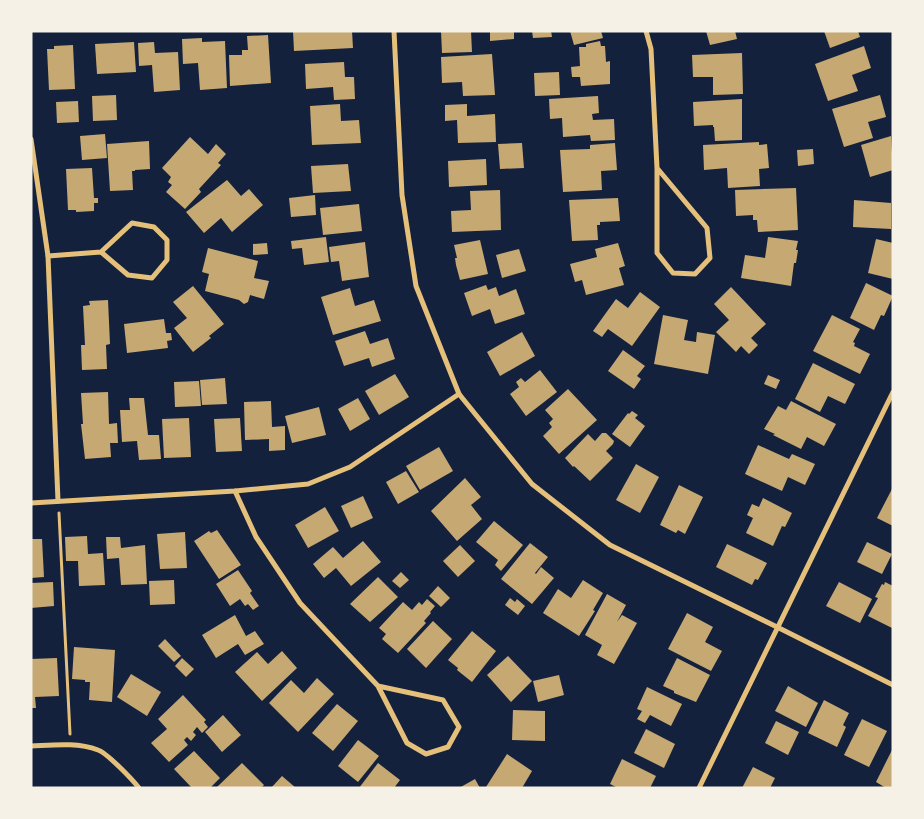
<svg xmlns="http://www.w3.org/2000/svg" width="924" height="819" font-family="'Fira Sans',sans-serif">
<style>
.building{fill:#c6a872}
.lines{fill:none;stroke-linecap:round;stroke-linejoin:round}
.path{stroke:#e5c07b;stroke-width:3}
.minor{stroke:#e5c07b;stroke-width:5}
</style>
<rect width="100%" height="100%" fill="#14213d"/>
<g class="building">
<path d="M293 31H352L353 48 294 51Z"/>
<path d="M441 31H471L472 52 442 53Z"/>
<path d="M490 31H514V39L490 41Z"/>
<path d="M532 31H551L552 37 533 38Z"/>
<path d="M570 31H601L603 38 574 45Z"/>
<path d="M706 31H735L737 39 710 45Z"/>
<path d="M824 31H858L860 37 830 48Z"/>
<path d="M268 35 271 83 230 86 229 55H242V50H248L247 36Z"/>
<path d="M202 38V42L225 41 227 88 200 90 198 63 183 64 182 39Z"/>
<path d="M600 41 601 46H605L606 62 610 61V84L581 86 580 77H572L571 67 580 66 579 47H586V44Z"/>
<path d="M134 42 136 72 97 74 95 44Z"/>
<path d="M154 42 155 53 178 52 180 90 154 92 152 65 139 66 138 43Z"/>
<path d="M73 45 75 89 49 90 47 49H54V46Z"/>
<path d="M864 46 871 68 852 75 858 91 828 101 815 64Z"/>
<path d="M742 53 743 94 713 95V77H693L692 55Z"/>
<path d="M492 54 495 95 463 96 462 82 442 83 441 57Z"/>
<path d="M344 62 345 77H354L355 99 334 100 333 87 306 89 305 64Z"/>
<path d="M559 72 560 95 535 96 534 73Z"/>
<path d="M116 95 117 120 93 121 92 96Z"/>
<path d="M880 95 886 117 868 122 873 138 844 147 832 109Z"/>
<path d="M598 96 599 113 592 114 593 120 614 119 615 140 591 141 590 135 563 137 562 118 550 119 549 99Z"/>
<path d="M742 99V140L715 141 714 127H713V125L694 126 693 102Z"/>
<path d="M78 101 79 122 57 123 56 102Z"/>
<path d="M340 104 341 121 359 120 361 143 312 145 310 106Z"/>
<path d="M467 104V116L495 114 496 142 458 143 457 120 445 121V105Z"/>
<path d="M105 134 107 158 82 160 80 136Z"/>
<path d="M891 136 893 170 870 177 861 145Z"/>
<path d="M190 137 208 154 216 144 226 154 218 163 221 165 199 189 201 192 185 209 166 192 172 185 168 182 171 177 162 168Z"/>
<path d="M149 141 150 169 135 170V171H132L133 190 110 191 107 144Z"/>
<path d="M759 142V145L767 144 769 168 759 169 760 186 728 188 727 168 704 170 703 145Z"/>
<path d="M522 143 524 168 500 169 498 144Z"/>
<path d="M615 143 617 170 601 171 602 190 563 192 560 150 590 149V145Z"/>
<path d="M813 149 814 164 798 166 797 150Z"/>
<path d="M486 159 487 185 449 187 448 161Z"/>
<path d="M348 164 351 191 313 193 311 166Z"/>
<path d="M92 168 94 198H98V203H94V211L76 212V210H68L66 169Z"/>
<path d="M227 180 241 196 249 189 263 205 232 232 221 218 204 233 186 212Z"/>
<path d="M796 188 798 230 758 232 757 220H753V215L736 216 735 190Z"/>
<path d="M500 190 501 230 452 232 451 211 471 210 470 191Z"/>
<path d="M315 195 316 215 291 217 289 198Z"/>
<path d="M618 198 620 221 600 222V225H597L598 240 572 241 569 200Z"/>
<path d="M854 200 891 203V229L853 227Z"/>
<path d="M359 204 362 231 323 235 320 208Z"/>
<path d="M326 237 329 262 304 265 302 248 292 249 291 241Z"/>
<path d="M768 237 798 241 796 250H798L796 263H794L791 286 741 278 745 255 765 258Z"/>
<path d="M876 239 893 243V279L868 273Z"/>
<path d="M480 240 488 274 460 280 456 265 455 258H457L454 245Z"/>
<path d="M365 242 369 277 342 281 339 261 331 262 329 247Z"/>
<path d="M267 243 268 254 253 255V244Z"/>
<path d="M618 243 625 266 619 268 624 285 586 295 582 280 575 282 570 264 597 257 595 249Z"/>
<path d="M208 248 258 261 254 278 269 281 264 299 250 295 248 302 244 304 239 300 205 291 209 274 202 272Z"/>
<path d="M519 249 526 271 502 278 496 255Z"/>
<path d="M866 283 893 296 884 316 881 315 874 330 850 318Z"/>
<path d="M486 285 488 290 496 287 499 296 516 289 525 314 495 324 490 309 472 316 464 293Z"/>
<path d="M193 286 224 324 209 336 211 338 193 352 174 328 187 318 173 302Z"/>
<path d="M731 287 766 324 751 338 758 345 749 354 741 346 736 352 716 332 729 320 714 304Z"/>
<path d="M350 288 355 306 374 300 381 321 333 335 321 297Z"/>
<path d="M640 292 660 307 632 346 608 329 602 337 593 331 616 299 628 308Z"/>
<path d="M108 300 110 344 106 345 107 369 82 370 81 345H85L83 306 90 305 89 301Z"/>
<path d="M663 315 688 320 684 340 696 342 697 332 715 335 708 374 654 364Z"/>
<path d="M832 315 860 329 853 342 855 343 854 346 870 354 860 374 813 351Z"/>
<path d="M164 319 166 333H171L172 340 167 341 168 348 127 353 124 324Z"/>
<path d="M365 331 370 344 388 338 395 359 372 367 369 358 344 366 335 341Z"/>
<path d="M522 332 535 356 500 376 487 352Z"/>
<path d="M623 350 645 366 637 376 641 379 634 389 608 371Z"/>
<path d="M813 363 855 384 845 404 828 396 820 412 795 399Z"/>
<path d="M540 370 557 392 526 416 510 394 519 387 516 382 521 378 525 382Z"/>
<path d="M395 374 409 397 379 415 365 391Z"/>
<path d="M768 375 780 380 776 389 764 384Z"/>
<path d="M225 378 227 404 202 405 200 380Z"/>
<path d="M199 381 201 406 175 407 174 382Z"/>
<path d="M568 389 597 420 559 454 543 436 552 427 549 423 553 419 545 410Z"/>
<path d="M108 392 109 424 117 423 118 443H110L111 457 85 459 81 424H83L81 393Z"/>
<path d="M129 398H144L148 435H159L161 459 139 460 137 441 122 442 120 410H130Z"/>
<path d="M358 398 370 419 350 431 338 409Z"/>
<path d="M271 401 272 427 285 426V450L269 451V439L245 440 244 402Z"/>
<path d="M791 401 836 424 824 446 807 437 801 449 773 435 775 434 764 429 778 406 786 410Z"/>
<path d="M319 407 326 435 292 443 285 416Z"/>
<path d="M632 411 638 415 635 418 645 426 630 447 612 434 628 413 629 414Z"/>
<path d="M189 418 191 457 164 458 162 419Z"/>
<path d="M240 418 242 451 216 452 214 419Z"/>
<path d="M602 433H606L614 441 613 444 606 451 613 458 590 481 574 466 573 467 565 458 588 434 595 441Z"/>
<path d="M758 445 789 459 792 454 815 464 805 485 788 477 782 491 745 474Z"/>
<path d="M439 447 453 471 420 490 406 466Z"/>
<path d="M636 464 659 477 640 513 616 500Z"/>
<path d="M406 471 419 492 398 504 386 482Z"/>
<path d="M465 478 481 497 471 505 482 519 457 541 431 511Z"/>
<path d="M679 485 703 497 685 534 678 530 676 533 660 525Z"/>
<path d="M893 487V526L877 518Z"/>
<path d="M363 496 373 518 351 528 341 506Z"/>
<path d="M763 498 792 513 785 527 782 526 773 546 746 533 753 518 747 515 752 504 759 507Z"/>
<path d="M325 507 339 531 308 548 295 525Z"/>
<path d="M494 521 523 545 501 571 495 565 498 560 476 542Z"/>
<path d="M217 530 241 565 219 579 194 541 209 531 211 533Z"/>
<path d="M185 532 187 568 160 569 157 534Z"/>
<path d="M87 536 88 554 103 553 105 585 79 586 78 561H66L65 537Z"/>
<path d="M106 537H120L121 548 145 545 147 584 121 585 119 558 107 559Z"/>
<path d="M31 539H42L44 577 31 578Z"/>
<path d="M363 541 381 562 351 586 336 568 324 578 313 564 333 547 343 558Z"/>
<path d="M867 542 892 554 882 574 857 562Z"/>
<path d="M530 543 548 557 535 573 536 574 541 567 554 578 532 604 501 579Z"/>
<path d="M727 544 767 563 758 580 755 579 752 585 716 567Z"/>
<path d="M460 545 475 561 458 577 443 561Z"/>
<path d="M238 570 252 591 250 593 259 606 253 610 248 604 245 606 240 599 230 606 216 584Z"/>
<path d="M401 572 409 580 400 588 392 581Z"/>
<path d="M378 577 398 597 370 622 350 604Z"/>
<path d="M174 580 175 604 150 605 149 581Z"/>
<path d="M583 580 603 593 593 610 595 611 579 636 543 613 558 589 571 598Z"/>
<path d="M53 582 54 606 31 608V583Z"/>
<path d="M839 582 872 599 860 623 826 606Z"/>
<path d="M885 582 893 586 892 628 868 616 878 598 875 597 882 584 884 585Z"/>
<path d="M438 586 450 598 441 607 429 596Z"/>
<path d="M607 594 626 605 617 622 622 615 637 623 614 664 597 655 602 645 585 635Z"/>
<path d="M510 598 515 602 517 599 525 606 518 615 505 605Z"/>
<path d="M427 599 435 606 430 612 431 613 424 621 426 623 398 653 382 639 386 634 379 628 403 602 412 610 419 602 422 605Z"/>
<path d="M687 613 713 627 705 642 722 651 711 671 668 649Z"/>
<path d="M235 615 246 636 255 631 264 644 245 655 238 644 216 658 202 635Z"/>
<path d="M433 621 452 639 426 668 407 649Z"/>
<path d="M472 631 496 651 472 682 457 670 458 668 448 660Z"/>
<path d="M165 639 181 656 174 662 158 646Z"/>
<path d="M74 647 115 650 112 702 89 700 90 682H85V680L72 679Z"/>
<path d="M282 651 297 668 262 701 235 672 257 652 268 664Z"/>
<path d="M508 656 532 681 511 702 487 675Z"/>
<path d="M57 658 59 696 35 697 36 708H31V659Z"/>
<path d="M182 658 194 669 186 677 175 666Z"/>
<path d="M677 658 710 675 696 702 674 693V691L663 686Z"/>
<path d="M131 674 161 692 147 716 117 697Z"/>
<path d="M559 675 564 695 538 702 533 681Z"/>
<path d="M317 678 334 694 298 732 269 703 291 680 304 693Z"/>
<path d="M788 686 818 703 806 727 775 711Z"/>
<path d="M647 687 682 704 671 726 650 715 645 723 637 719 642 711 637 709Z"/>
<path d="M183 695 206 720 204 722 208 727 202 733 197 727 193 732 196 735 191 741 187 737 184 740 188 745 169 762 151 743 167 729 158 719Z"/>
<path d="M824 700 849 713 843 725 846 727 837 747 808 733Z"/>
<path d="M337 704 358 721 333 751 312 733Z"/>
<path d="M513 710 545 711V741L512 740Z"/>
<path d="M223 715 241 735 222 752 205 732Z"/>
<path d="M862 719 887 731 869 767 844 755Z"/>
<path d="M776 721 799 732 788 755 765 743Z"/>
<path d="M646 729 675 744 664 768 634 753Z"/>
<path d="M358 740 379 756 358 782 338 766Z"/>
<path d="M893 748V788H886L876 782Z"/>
<path d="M194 751 220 778 210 788H192L174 769Z"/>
<path d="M507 754 532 771 522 788H487L486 787Z"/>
<path d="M622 759 656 776 650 788H618L610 784Z"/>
<path d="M242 763 264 785 261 788H219L217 787Z"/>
<path d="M378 763 400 780 394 788H359Z"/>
<path d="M753 767 775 778 770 788H742Z"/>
<path d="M282 776 296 788H271Z"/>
<path d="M475 779 480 788H459Z"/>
</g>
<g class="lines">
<path class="path" d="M59 513 70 734"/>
<g class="minor">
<path d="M394 31 402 195 416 286 459 394 532 484 610 545 777 627 893 685"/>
<path d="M646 31 651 49 657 168V253L673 273 695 274 710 258 707 228 657 168"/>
<path d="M31 139 48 256 58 501"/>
<path d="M48 256 101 252 132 223 154 227 167 240V260L152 278 128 275 101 252"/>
<path d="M235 491 256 537 300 603 378 686 407 743 426 754 448 747 459 727 443 700 378 686"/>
<path d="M31 503 235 491 308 484 350 467 459 394"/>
<path d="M31 746C53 745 77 742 98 750 107 753 132 779 139 788"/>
<path d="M699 788 893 392"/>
</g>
</g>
<rect width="924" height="819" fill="none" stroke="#f6f1e7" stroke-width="65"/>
</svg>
